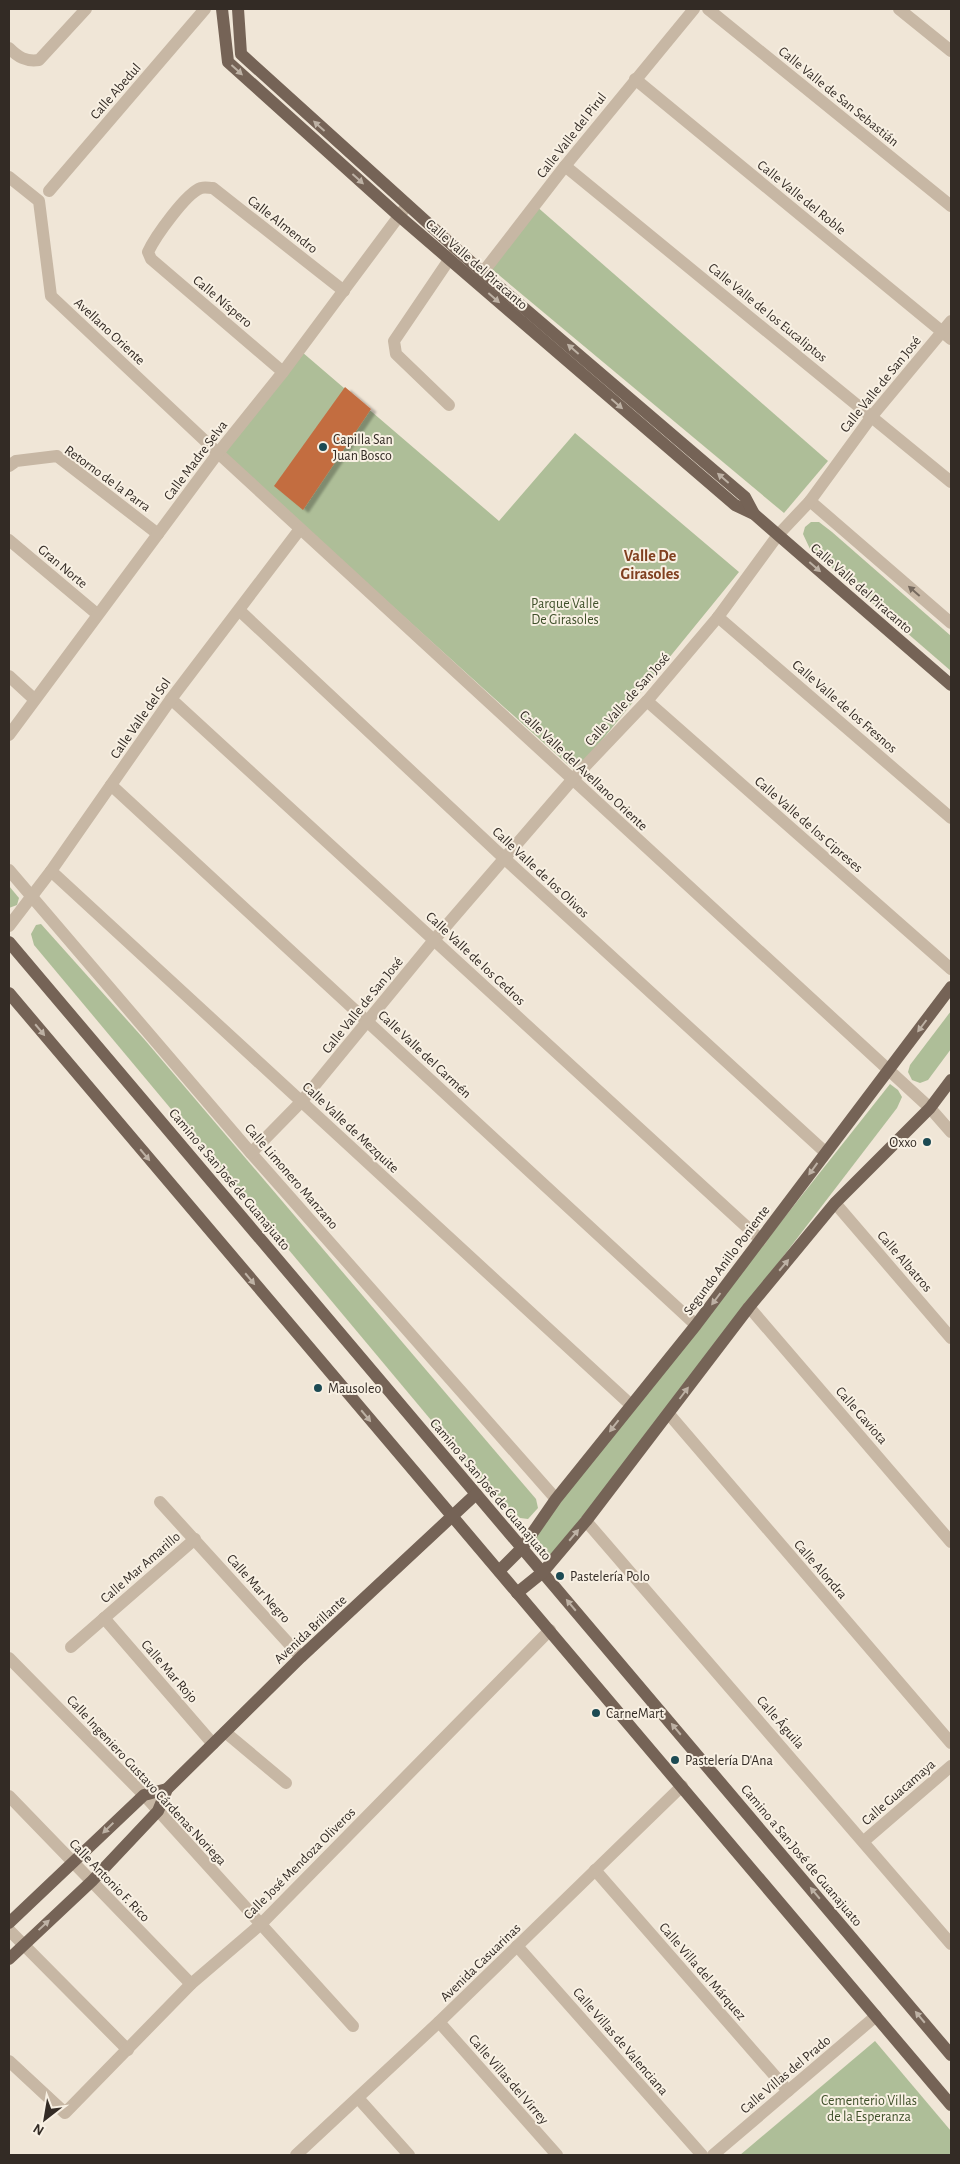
<svg xmlns="http://www.w3.org/2000/svg" width="960" height="2164" font-family="'Alegreya Sans',sans-serif">
<style>
.green{fill:#aebe98}
.building{fill:#c36d41;filter:url(#shadow)}
.lines{fill:none;stroke-linecap:round;stroke-linejoin:round}
.minor{stroke:#c7b7a4;stroke-width:12}
.major{stroke:#756356;stroke-width:12}
.oneway{fill:#bdb1a4}
.oneway2{fill:#766a5e}
.poi-dot{fill:#1c4a53;stroke:#f8f0e3;stroke-width:2}
.labels{text-anchor:middle;stroke-width:4;stroke-linejoin:round;paint-order:stroke}
.street-label{font-size:14px;fill:#332b25;stroke:#f8f0e3}
.poi-label{font-size:14px;fill:#332b25;stroke:#f8f0e3;text-anchor:start}
.park-label{font-size:14px;fill:#3f502a;stroke:#f8f0e3}
.quarter-label{font-size:16px;font-weight:bold;fill:#804020;stroke:#f8f0e3}
</style>
<defs>
<filter id="shadow"><feDropShadow dx="5.5" dy="3" stdDeviation="1" flood-color="#0004"/></filter>
</defs>
<rect width="100%" height="100%" fill="#f0e6d7"/>
<g class="green">
<path d="M535 205 828 461 784 513 488 266Z"/>
<path d="M302 352 499 521 575 433 739 572 576 772 224 454Z"/>
<path d="M811 522H819L832 532 951 636V671L810 549 803 534 805 527Z"/>
<path d="M9 886 19 898 17 905 9 908Z"/>
<path d="M41 924 144 1039 536 1499 538 1508 528 1519 513 1517 502 1505 34 945 31 934 36 925Z"/>
<path d="M951 1011V1049L928 1080 920 1083 912 1080 908 1072 910 1065Z"/>
<path d="M890 1084 898 1090 902 1097 897 1108 572 1532 556 1552 545 1556 538 1551 533 1541 540 1526Z"/>
<path d="M875 2041 951 2131V2155H740Z"/>
</g>
<path class="building" d="M345 387 371 409 303 510 274 486Z"/>
<g class="lines">
<g class="minor">
<path d="M708 9 951 206"/>
<path d="M899 9 951 51"/>
<path d="M9 48C18 57 26 62 39 60L86 9"/>
<path d="M635 79 951 339"/>
<path d="M565 166 951 482"/>
<path d="M9 177 39 201 51 296 218 453 930 1108 951 1132"/>
<path d="M49 191 205 9"/>
<path d="M477 280 565 166 694 9"/>
<path d="M283 372 151 259 148 252C155 237 186 193 201 188 205 187 209 188 213 188L344 291"/>
<path d="M449 405 396 354 394 341 455 251"/>
<path d="M9 466 16 461 57 456 158 534"/>
<path d="M810 501 951 623"/>
<path d="M9 540 97 614"/>
<path d="M240 611 505 859 825 1152"/>
<path d="M718 617 951 818"/>
<path d="M9 676 34 699"/>
<path d="M171 699 761 1240"/>
<path d="M647 701 951 969"/>
<path d="M9 735 218 453 283 372 405 208"/>
<path d="M111 785 696 1325"/>
<path d="M9 870 251 1153 556 1499"/>
<path d="M51 871 631 1405"/>
<path d="M9 926 51 871 171 699 300 529"/>
<path d="M251 1153 301 1102 434 940 572 780 647 701 718 617 778 535 810 501 872 416 951 321"/>
<path d="M835 1203 951 1338"/>
<path d="M749 1307 951 1542"/>
<path d="M668 1413 951 1743"/>
<path d="M160 1502 301 1657"/>
<path d="M586 1521 951 1944"/>
<path d="M104 1618 213 1744"/>
<path d="M71 1647 195 1539"/>
<path d="M9 1658 144 1795 353 2026"/>
<path d="M225 1732 286 1783"/>
<path d="M9 1796 191 1984"/>
<path d="M864 1841 951 1766"/>
<path d="M595 1870 788 2091"/>
<path d="M9 1930 128 2050"/>
<path d="M517 1946 702 2155"/>
<path d="M439 2022 557 2155"/>
<path d="M9 2061 65 2113 191 1984 261 1924 550 1630"/>
<path d="M358 2098 409 2155"/>
<path d="M296 2155 439 2022 682 1786"/>
<path d="M713 2155 876 2016"/>
</g>
<g class="major">
<path d="M222 9 228 62 399 216 735 505 754 514 951 685"/>
<path d="M238 9 241 54 483 273 745 497 754 514"/>
<path d="M9 942 951 2055"/>
<path d="M9 993 951 2105"/>
<path d="M499 1571 522 1548 556 1499 696 1325 951 987"/>
<path d="M517 1593 543 1572 586 1521 749 1307 835 1203 930 1108 951 1080"/>
<path d="M9 1923 144 1795 167 1789"/>
<path d="M9 1959 92 1881 158 1811 167 1789 225 1732 301 1657 476 1494"/>
</g>
</g>
<defs><path id="oneway-solid" d="M-6-.8H1V-3.2L6.5 0L1 3.2V.8H-6Z" transform="scale(1.25)"/></defs>
<g class="oneway">
<use href="#oneway-solid" transform="translate(237 70) rotate(42)"/>
<use href="#oneway-solid" transform="translate(319 126) rotate(-138)"/>
<use href="#oneway-solid" transform="translate(358 179) rotate(42)"/>
<use href="#oneway-solid" transform="translate(494 298) rotate(41)"/>
<use href="#oneway-solid" transform="translate(573 349) rotate(-139)"/>
<use href="#oneway-solid" transform="translate(617 404) rotate(41)"/>
<use href="#oneway-solid" transform="translate(723 478) rotate(-139)"/>
<use href="#oneway-solid" transform="translate(815 567) rotate(41)"/>
<use href="#oneway-solid" transform="translate(922 1026) rotate(127)"/>
<use href="#oneway-solid" transform="translate(40 1030) rotate(50)"/>
<use href="#oneway-solid" transform="translate(145 1155) rotate(50)"/>
<use href="#oneway-solid" transform="translate(813 1169) rotate(126)"/>
<use href="#oneway-solid" transform="translate(784 1265) rotate(-50)"/>
<use href="#oneway-solid" transform="translate(250 1279) rotate(50)"/>
<use href="#oneway-solid" transform="translate(716 1299) rotate(127)"/>
<use href="#oneway-solid" transform="translate(684 1393) rotate(-53)"/>
<use href="#oneway-solid" transform="translate(366 1416) rotate(50)"/>
<use href="#oneway-solid" transform="translate(614 1426) rotate(128)"/>
<use href="#oneway-solid" transform="translate(574 1535) rotate(-50)"/>
<use href="#oneway-solid" transform="translate(571 1605) rotate(-130)"/>
<use href="#oneway-solid" transform="translate(676 1729) rotate(-130)"/>
<use href="#oneway-solid" transform="translate(108 1828) rotate(136)"/>
<use href="#oneway-solid" transform="translate(815 1893) rotate(-130)"/>
<use href="#oneway-solid" transform="translate(44 1925) rotate(-43)"/>
<use href="#oneway-solid" transform="translate(920 2017) rotate(-130)"/>
</g>
<use class="oneway2" href="#oneway-solid" transform="translate(914 591) rotate(-139)"/>
<g class="poi-dot">
<circle cx="323" cy="447" r="5"/>
<circle cx="927" cy="1142" r="5"/>
<circle cx="318" cy="1388" r="5"/>
<circle cx="560" cy="1576" r="5"/>
<circle cx="596" cy="1713" r="5"/>
<circle cx="675" cy="1760" r="5"/>
</g>
<g class="labels">
<g class="street-label">
<text transform="translate(115 91) rotate(-49)" y="5">Calle Abedul</text>
<text transform="translate(839 96) rotate(39)" y="5">Calle Valle de San Sebastián</text>
<text transform="translate(571 135) rotate(-52)" y="5">Calle Valle del Pirul</text>
<text transform="translate(802 197) rotate(39)" y="5">Calle Valle del Roble</text>
<text transform="translate(283 224) rotate(38)" y="5">Calle Almendro</text>
<text transform="translate(477 264) rotate(41)" y="5">Calle Valle del Piracanto</text>
<text transform="translate(223 301) rotate(40)" y="5">Calle Níspero</text>
<text transform="translate(768 312) rotate(39)" y="5">Calle Valle de los Eucaliptos</text>
<text transform="translate(110 331) rotate(43)" y="5">Avellano Oriente</text>
<text transform="translate(880 384) rotate(-51)" y="5">Calle Valle de San José</text>
<text transform="translate(195 460) rotate(-53)" y="5">Calle Madre Selva</text>
<text transform="translate(108 478) rotate(36)" y="5">Retorno de la Parra</text>
<text transform="translate(63 566) rotate(40)" y="5">Gran Norte</text>
<text transform="translate(862 588) rotate(41)" y="5">Calle Valle del Piracanto</text>
<text transform="translate(627 699) rotate(-48)" y="5">Calle Valle de San José</text>
<text transform="translate(845 706) rotate(41)" y="5">Calle Valle de los Fresnos</text>
<text transform="translate(140 718) rotate(-55)" y="5">Calle Valle del Sol</text>
<text transform="translate(584 770) rotate(43)" y="5">Calle Valle del Avellano Oriente</text>
<text transform="translate(809 824) rotate(41)" y="5">Calle Valle de los Cipreses</text>
<text transform="translate(541 872) rotate(43)" y="5">Calle Valle de los Olivos</text>
<text transform="translate(476 958) rotate(43)" y="5">Calle Valle de los Cedros</text>
<text transform="translate(362 1005) rotate(-51)" y="5">Calle Valle de San José</text>
<text transform="translate(425 1054) rotate(43)" y="5">Calle Valle del Carmén</text>
<text transform="translate(351 1127) rotate(43)" y="5">Calle Valle de Mezquite</text>
<text transform="translate(292 1176) rotate(49)" y="5">Calle Limonero Manzano</text>
<text transform="translate(230 1179) rotate(50)" y="5">Camino a San José de Guanajuato</text>
<text transform="translate(726 1260) rotate(-53)" y="5">Segundo Anillo Poniente</text>
<text transform="translate(905 1261) rotate(49)" y="5">Calle Albatros</text>
<text transform="translate(862 1415) rotate(49)" y="5">Calle Gaviota</text>
<text transform="translate(491 1489) rotate(50)" y="5">Camino a San José de Guanajuato</text>
<text transform="translate(140 1567) rotate(-41)" y="5">Calle Mar Amarillo</text>
<text transform="translate(821 1569) rotate(49)" y="5">Calle Alondra</text>
<text transform="translate(259 1588) rotate(48)" y="5">Calle Mar Negro</text>
<text transform="translate(310 1629) rotate(-43)" y="5">Avenida Brillante</text>
<text transform="translate(170 1671) rotate(49)" y="5">Calle Mar Rojo</text>
<text transform="translate(781 1722) rotate(49)" y="5">Calle Águila</text>
<text transform="translate(147 1780) rotate(47)" y="5">Calle Ingeniero Gustavo Cárdenas Noriega</text>
<text transform="translate(898 1792) rotate(-41)" y="5">Calle Guacamaya</text>
<text transform="translate(802 1855) rotate(50)" y="5">Camino a San José de Guanajuato</text>
<text transform="translate(299 1863) rotate(-45)" y="5">Calle José Mendoza Oliveros</text>
<text transform="translate(110 1880) rotate(46)" y="5">Calle Antonio F. Rico</text>
<text transform="translate(480 1962) rotate(-44)" y="5">Avenida Casuarinas</text>
<text transform="translate(703 1971) rotate(49)" y="5">Calle Villa del Márquez</text>
<text transform="translate(621 2041) rotate(49)" y="5">Calle Villas de Valenciana</text>
<text transform="translate(785 2074) rotate(-40)" y="5">Calle Villas del Prado</text>
<text transform="translate(509 2079) rotate(49)" y="5">Calle Villas del Virrey</text>
</g>
<g class="poi-label">
<text x="333" y="444">Capilla San<tspan x="333" dy="16">Juan Bosco</tspan></text>
<text x="917" y="1147" text-anchor="end">Oxxo</text>
<text x="328" y="1393">Mausoleo</text>
<text x="570" y="1581">Pastelería Polo</text>
<text x="606" y="1718">CarneMart</text>
<text x="685" y="1765">Pastelería D'Ana</text>
</g>
<g class="park-label">
<text x="565" y="608">Parque Valle<tspan x="565" dy="16">De Girasoles</tspan></text>
<text x="869" y="2105">Cementerio Villas<tspan x="869" dy="16">de la Esperanza</tspan></text>
</g>
<g class="quarter-label">
<text x="650" y="561">Valle De<tspan x="650" dy="18">Girasoles</tspan></text>
</g>
</g>
<rect width="960" height="2164" fill="none" stroke="#332b25" stroke-width="20"/>
<g transform="translate(45 2119) rotate(211)" stroke="#f8f0e3" stroke-width="4" paint-order="stroke">
<path d="M0-4L9 19L0 12L-9 19Z" fill="#332b25"/>
<text y="-8" font-size="14" font-weight="bold" text-anchor="middle" fill="#332b25">N</text>
</g>
</svg>
